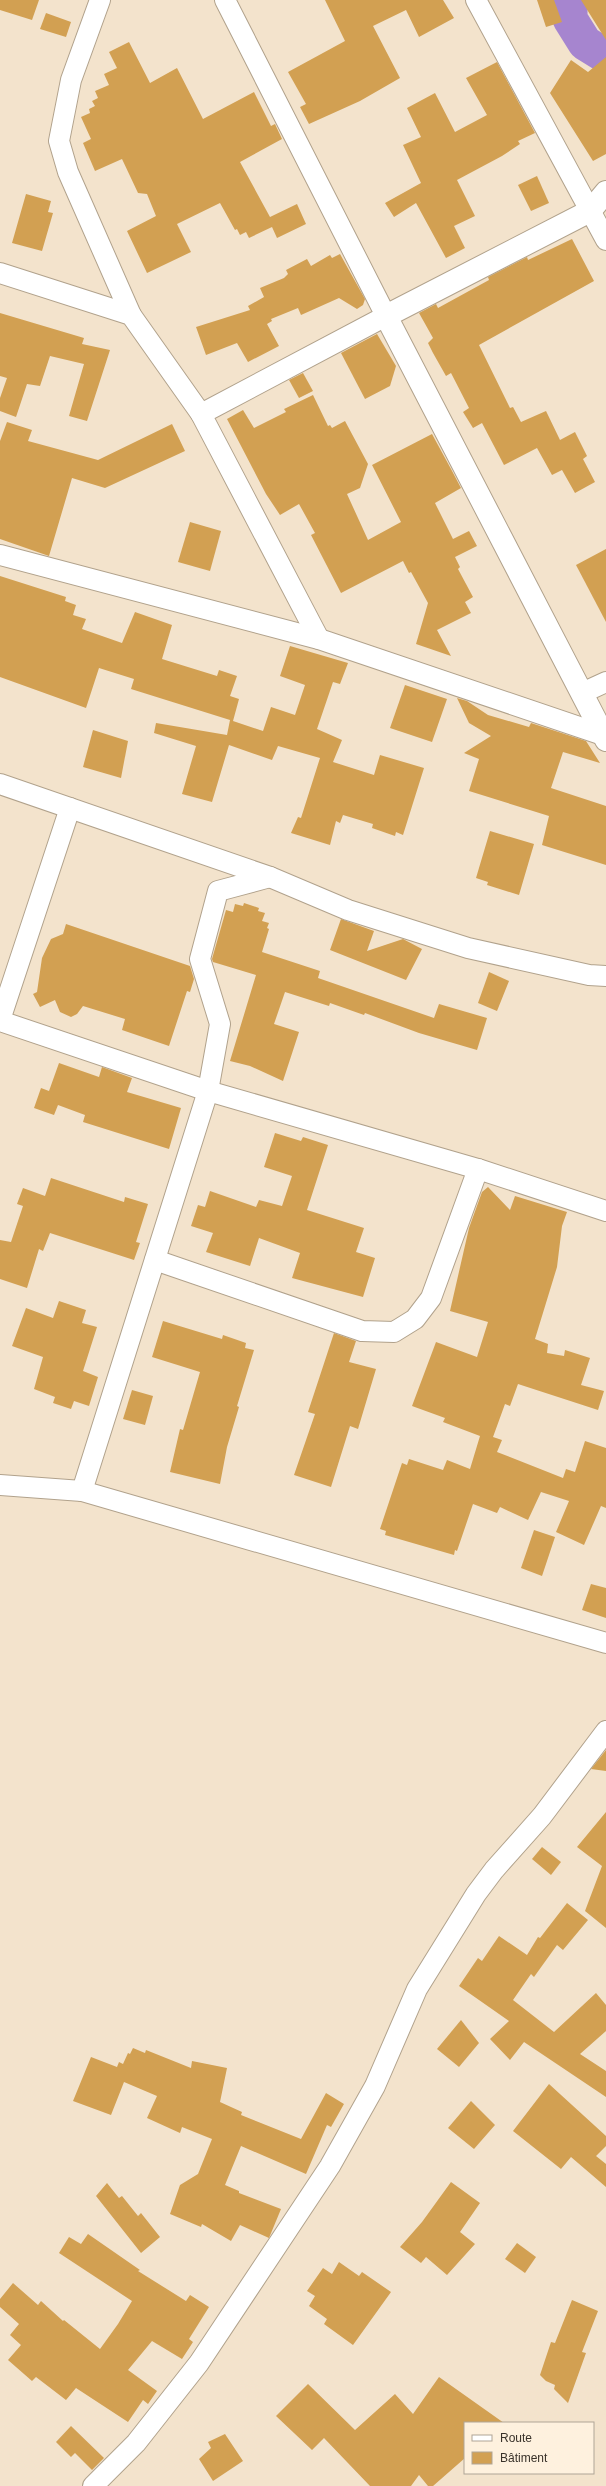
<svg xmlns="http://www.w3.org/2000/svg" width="606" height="2486" font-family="Helvetica,sans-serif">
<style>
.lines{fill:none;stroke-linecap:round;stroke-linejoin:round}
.river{stroke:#a685cf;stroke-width:35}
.building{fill:#d2a052}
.street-casing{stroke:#b1a28c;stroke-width:22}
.secondary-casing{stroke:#b1a28c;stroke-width:24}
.street{stroke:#fff;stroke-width:20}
.secondary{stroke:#fff;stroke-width:22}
</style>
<rect width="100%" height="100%" fill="#f3e3cc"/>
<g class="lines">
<path class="river" d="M570 0V19L585 43 606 56"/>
</g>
<g class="building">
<path d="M0 0H39L32 20 0 10Z"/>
<path d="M325 0H443L454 18 419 37 406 10 373 26 400 78 360 101 309 124 300 107 306 104 288 72 345 41Z"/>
<path d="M537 0H554L562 22 546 27Z"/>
<path d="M581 0H606V40Z"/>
<path d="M46 13 71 22 66 37 40 29Z"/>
<path d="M129 42 150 83 177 68 203 119 254 92 271 126 275 124 282 139 240 162 270 217 297 204 306 224 277 238 272 227 249 238 246 232 240 235 237 229 235 230 220 203 177 224 191 252 147 273 127 231 156 216 147 194 138 193 122 159 95 171 83 143 91 139 81 117 90 113 89 109 95 106 92 101 98 98 95 91 109 85 104 74 117 68 109 52Z"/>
<path d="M606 57V154L593 161 550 93 571 60 588 72Z"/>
<path d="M497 62 535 133 518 141 520 144 502 156 457 180 475 216 454 226 465 248 446 258 416 203 394 217 385 203 421 183 403 145 421 137 407 108 435 93 455 132 487 115 466 78Z"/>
<path d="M537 176 549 203 531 211 518 185Z"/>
<path d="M26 194 51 201 48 212 53 213 42 251 12 243Z"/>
<path d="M572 239 594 281 479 345 510 408 513 407 521 422 546 411 560 440 575 432 587 456 583 459 595 482 575 493 562 470 552 475 537 448 504 465 482 423 473 428 463 412 469 408 451 373 446 376 433 353 428 343 433 338 419 313 436 304 438 308 489 280 488 277 527 257 528 260Z"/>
<path d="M340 254 365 299 363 305 357 309 339 298 301 315 298 308 271 319 272 321 267 324 279 346 248 362 237 343 206 355 196 327 250 310 248 306 264 297 260 288 284 278 288 274 286 270 307 259 311 266 330 255 332 258Z"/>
<path d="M0 313 84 338 82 344 110 350 87 421 69 416 84 364 50 356 40 386 27 384 16 417 0 411V398L7 378 0 376Z"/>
<path d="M377 334 396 366 390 386 365 399 341 353Z"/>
<path d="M303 373 313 391 299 398 289 380Z"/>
<path d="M313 395 328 426 330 425 332 428 345 421 368 464 360 488 347 494 368 540 401 522 372 465 432 434 451 469 461 488 435 503 453 539 469 531 477 546 455 557 460 567 458 569 473 597 465 602 471 613 437 630 451 656 416 644 428 603 411 572 409 573 403 561 341 593 311 535 315 533 299 504 280 515 266 494 227 419 243 410 254 428 286 412 284 409Z"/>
<path d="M7 422 32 430 28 441 98 460 172 424 185 451 105 488 72 478 49 556 0 539V441Z"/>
<path d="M190 522 221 531 210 571 178 562Z"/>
<path d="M606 549V622L576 565Z"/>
<path d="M0 576 66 597 65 601 76 605 73 615 86 619 82 629 122 643 135 612 172 625 162 659 217 676 219 670 237 676 230 696 239 699 233 721 263 731 271 707 295 715 305 685 280 676 290 646 348 663 340 684 333 682 317 729 342 740 333 762 374 775 380 755 424 768 403 835 396 832 395 836 372 828 373 824 343 815 340 823 336 821 330 845 291 833 298 817 301 818 320 758 278 746 272 760 229 745 212 802 182 794 196 746 154 733 156 723 227 735 230 720 131 689 134 679 99 668 86 708 0 677Z"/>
<path d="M405 685 447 699 432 742 390 728Z"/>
<path d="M457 698 467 701 488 715 529 727 531 723 586 741 600 763 563 752 551 788 606 806V865L542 845 549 816 469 791 479 759 464 753 491 736 469 723Z"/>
<path d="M93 730 128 741 121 778 83 767Z"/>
<path d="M490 831 534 844 519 895 487 885 488 882 476 878Z"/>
<path d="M244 903 259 908 258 911 265 913 262 921 269 923 267 928 269 929 262 952 320 971 318 978 434 1018 439 1004 487 1018 477 1050 419 1033 365 1013 364 1015 330 1003 329 1006 285 992 274 1024 299 1032 283 1081 250 1066 230 1061 256 975 213 962 212 959 226 910 233 912 235 904 243 906Z"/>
<path d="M341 919 374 931 367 951 403 939 422 949 406 980 330 950Z"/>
<path d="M66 924 190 966 194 979 190 992 187 991 169 1046 122 1030 125 1019 83 1006 77 1014 71 1017 60 1012 55 1000 40 1007 33 994 37 992 42 958 51 939 63 934Z"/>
<path d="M489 972 509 981 497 1011 478 1003Z"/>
<path d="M59 1063 99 1077 102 1067 132 1078 127 1092 181 1108 169 1149 83 1122 85 1115 58 1105 54 1115 34 1108 41 1088 49 1091Z"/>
<path d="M275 1133 301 1141 303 1137 328 1145 307 1210 364 1228 356 1252 375 1258 363 1297 292 1278 300 1253 259 1238 250 1266 206 1252 213 1233 191 1226 198 1205 205 1207 210 1191 256 1207 259 1200 282 1206 292 1176 264 1167Z"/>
<path d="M51 1178 124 1202 125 1197 148 1204 136 1242 140 1243 134 1260 50 1233 43 1251 39 1249 27 1288 0 1279V1240L11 1242 23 1206 17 1204 23 1188 45 1196Z"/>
<path d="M488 1187 510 1210 515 1196 567 1212 562 1226 557 1267 535 1339 548 1344 547 1353 564 1356 565 1350 590 1358 581 1385 604 1391 598 1410 518 1384 510 1406 505 1404 493 1437 502 1440 497 1452 563 1478 566 1469 575 1472 585 1441 606 1448V1508L601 1506 584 1545 556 1532 569 1501 541 1492 528 1520 500 1507 497 1513 473 1504 457 1551 455 1550 454 1555 385 1535 386 1531 380 1529 402 1463 407 1465 409 1459 443 1470 447 1460 470 1469 480 1436 443 1422 445 1418 412 1406 436 1342 477 1357 488 1322 450 1311 469 1228 482 1192Z"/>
<path d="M59 1301 86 1310 82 1323 97 1327 83 1371 98 1377 89 1406 74 1401 71 1409 53 1403 55 1397 34 1389 43 1357 12 1346 26 1308 53 1318Z"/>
<path d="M163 1321 222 1339 223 1335 246 1343 245 1348 254 1350 237 1406 239 1407 227 1447 220 1484 170 1472 180 1429 183 1430 200 1372 152 1357Z"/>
<path d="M334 1333 356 1341 349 1362 376 1369 358 1429 350 1426 331 1487 294 1475 315 1414 308 1412Z"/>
<path d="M132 1390 153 1396 145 1425 123 1419Z"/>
<path d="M534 1530 555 1537 542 1576 521 1568Z"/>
<path d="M591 1584 606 1588V1618L582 1610Z"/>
<path d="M606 1750V1771L591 1769Z"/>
<path d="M606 1812V1928L585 1911 602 1866 577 1847Z"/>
<path d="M542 1847 561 1862 551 1875 532 1859Z"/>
<path d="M567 1903 588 1920 563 1950 557 1945 534 1977 531 1974 513 2000 554 2032 596 1993 606 2005V2031L580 2054 606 2071V2097L524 2042 510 2060 490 2039 509 2021 459 1986 478 1958 482 1961 499 1936 527 1955 538 1937 540 1938Z"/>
<path d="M461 2020 479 2043 459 2067 437 2049Z"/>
<path d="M133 2048 145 2053 146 2050 191 2068 192 2061 227 2068 220 2102 242 2112 241 2115 301 2139 326 2093 344 2104 331 2127 327 2125 306 2174 241 2146 225 2185 239 2191V2193L281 2209 269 2238 240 2225 231 2241 202 2224 201 2227 170 2214 180 2185 198 2174 212 2139 182 2127 180 2133 147 2118 157 2096 124 2082 111 2115 73 2101 91 2057 117 2067 119 2062 123 2064 128 2053 130 2054Z"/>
<path d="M549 2084 606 2136V2146L596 2156 606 2164V2187L571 2157 561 2169 513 2131Z"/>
<path d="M471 2101 495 2125 474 2149 448 2128Z"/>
<path d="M451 2182 480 2203 460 2232 475 2244 447 2275 426 2257 421 2263 400 2247 422 2222Z"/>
<path d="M107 2183 119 2198 122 2196 138 2216 141 2213 160 2237 141 2253 96 2196Z"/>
<path d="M88 2234 140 2270 138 2271 186 2301 190 2295 209 2307 189 2339 193 2342 182 2359 152 2341 128 2370 157 2391 148 2404 143 2400 128 2422 76 2388 66 2400 36 2377 32 2381 8 2360 21 2345 10 2335 19 2324 0 2307V2299L13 2283 38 2305 41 2301 63 2321 64 2320 100 2349 118 2324 132 2301 59 2253 69 2237 81 2244Z"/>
<path d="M517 2243 536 2257 525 2273 505 2259Z"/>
<path d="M339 2262 359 2276 362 2272 391 2292 353 2345 324 2324 327 2319 309 2306 315 2296 307 2291 323 2268 332 2274Z"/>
<path d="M572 2300 598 2311 582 2352 586 2353 568 2403 554 2389 555 2385 546 2381 540 2375 551 2342 555 2343Z"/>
<path d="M439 2377 504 2423H465V2458L433 2486H428L419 2475 411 2486H370L324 2438 312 2450 276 2416 308 2384 355 2430 395 2394 413 2414Z"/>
<path d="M71 2426 104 2458 92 2470 75 2453 71 2457 56 2442Z"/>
<path d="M225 2434 243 2461 213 2481 199 2459 211 2448 208 2442Z"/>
</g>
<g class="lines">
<defs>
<g id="street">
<path d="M100 0 71 80 59 141 68 172 131 315"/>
<path d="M225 0 386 316 201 414 319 639"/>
<path d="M476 0 606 240"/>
<path d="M0 273 131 315 201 414"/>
<path d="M0 555 319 639 603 735"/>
<path d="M582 693 606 682"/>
<path d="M0 784 270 877 348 910 468 948 589 975 606 976"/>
<path d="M0 1020 70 808"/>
<path d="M0 1021 208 1091 478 1169 606 1211"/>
<path d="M155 1260 362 1331 394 1332 415 1319 431 1298 478 1169"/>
<path d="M0 1485 82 1491 606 1643"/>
<path d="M82 1491 208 1091 220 1024 200 959 218 891 270 877"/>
<path d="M93 2486 136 2443 199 2363 330 2166 375 2086 417 1989 476 1894 494 1870 542 1816 606 1731"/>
</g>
<path id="secondary" d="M606 192 590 211 386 316 606 740"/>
</defs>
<use href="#street" class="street-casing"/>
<use href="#secondary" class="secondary-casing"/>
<use href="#street" class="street"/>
<use href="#secondary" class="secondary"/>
</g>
<rect x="464" y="2422" width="130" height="52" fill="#fef1de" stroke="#afa596"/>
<rect x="472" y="2435" width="20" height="6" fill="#ffffff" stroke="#afa596"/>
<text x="500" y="2442" font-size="12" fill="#39322a">Route</text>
<rect x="472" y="2452" width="20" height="12" fill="#d2a052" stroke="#afa596"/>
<text x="500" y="2462" font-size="12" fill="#39322a">Bâtiment</text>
</svg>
